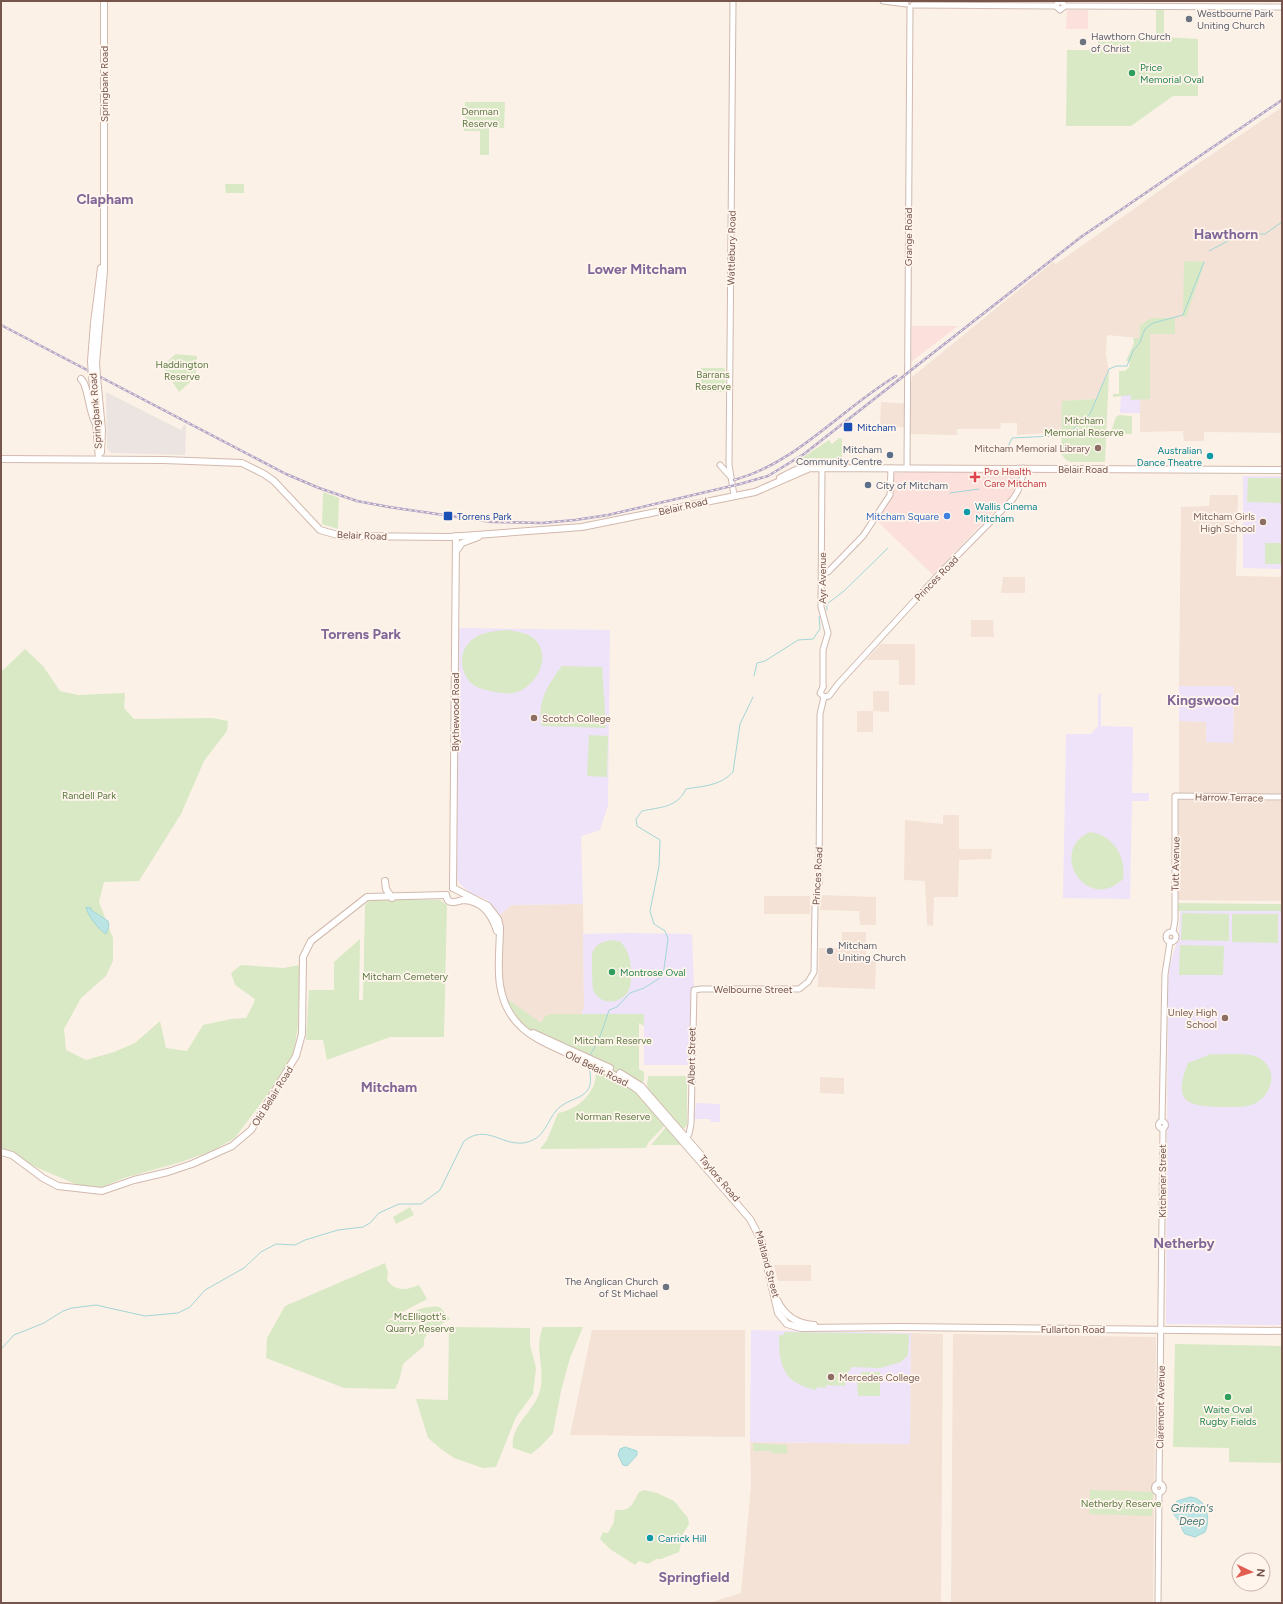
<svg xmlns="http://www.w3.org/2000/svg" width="1283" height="1604" font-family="Figtree,sans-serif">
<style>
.residential{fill:#f3e2d5}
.commercial{fill:#fce0db}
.industrial{fill:#ece4e0}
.education{fill:#eee3f8}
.green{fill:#d9e9c5}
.water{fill:#bbe5e5;stroke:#a2d6d7}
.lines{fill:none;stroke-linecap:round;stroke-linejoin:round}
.stream{stroke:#a2d6d7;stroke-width:1}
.tertiary-casing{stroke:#cfb9b0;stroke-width:7}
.secondary-casing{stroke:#d2b9ad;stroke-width:8}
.tertiary{stroke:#fff;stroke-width:5}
.secondary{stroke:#fff;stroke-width:6}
.rail-casing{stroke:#b2a5c6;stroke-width:2.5}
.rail{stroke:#fff5ed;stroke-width:1;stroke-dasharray:3;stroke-linecap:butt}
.secondary-bridge-casing{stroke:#d2b9ad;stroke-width:8;stroke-linecap:butt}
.secondary-bridge{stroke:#fff;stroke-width:6}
.worship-dot{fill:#6b7280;stroke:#fff5ed;stroke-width:1.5}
.leisure-dot{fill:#2e9e5b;stroke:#fff5ed;stroke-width:1.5}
.transit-dot{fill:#1a4fb4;stroke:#fff5ed;stroke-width:1.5}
.education-dot{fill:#8d6e63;stroke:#fff5ed;stroke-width:1.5}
.service-dot{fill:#5c6f8a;stroke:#fff5ed;stroke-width:1.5}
.culture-dot{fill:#0f9aa8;stroke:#fff5ed;stroke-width:1.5}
.health-dot{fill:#e0444e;stroke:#fff5ed;stroke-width:1.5}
.shop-dot{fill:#3f7fe0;stroke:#fff5ed;stroke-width:1.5}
.labels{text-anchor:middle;stroke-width:3.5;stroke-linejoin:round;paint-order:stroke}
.worship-label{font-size:10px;fill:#5b616d;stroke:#fff5ed;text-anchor:start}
.leisure-label{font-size:10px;fill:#27864d;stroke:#fff5ed;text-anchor:start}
.street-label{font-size:10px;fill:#75554c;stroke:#fff5ed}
.park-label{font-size:10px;fill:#5c7a43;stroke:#fff5ed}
.transit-label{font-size:10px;fill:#164399;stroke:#fff5ed;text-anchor:start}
.education-label{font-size:10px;fill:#785e54;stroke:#fff5ed;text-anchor:end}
.service-label{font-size:10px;fill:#4e5e75;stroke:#fff5ed;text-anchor:end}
.culture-label{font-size:10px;fill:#0d838f;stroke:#fff5ed;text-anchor:start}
.health-label{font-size:10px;fill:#be3a42;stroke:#fff5ed;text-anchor:start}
.shop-label{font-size:10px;fill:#366cbe;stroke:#fff5ed;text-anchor:end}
.water-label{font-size:11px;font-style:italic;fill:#407879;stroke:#fff5ed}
.district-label{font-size:14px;font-weight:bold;fill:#816798;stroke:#fff5ed}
</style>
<rect width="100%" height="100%" fill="#fcf1e7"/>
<g class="residential">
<path d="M1282 107V433L1204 432V441H1184L1183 431 1140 432V399H1150V334H1175V318H1151L1140 325 1139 338 1107 335 1106 354 1109 372 1096 399 1063 401 1062 432 1017 435V423H1001L1000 429H957V435L909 434 908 427 880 428 881 402 909 404 912 377 1053 262 1056 264 1193 167Z"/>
<path d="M1210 495H1238L1236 576 1282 577V794H1179V721L1206 722 1233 743 1234 687 1179 686 1181 507 1209 506Z"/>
<path d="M1003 577H1025V593H1001Z"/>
<path d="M971 620H993L994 637H971Z"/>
<path d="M881 644H915V685H899V660H866Z"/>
<path d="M873 691H889V712L873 711V732H857V711H873Z"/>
<path d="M1181 800 1282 801V901L1177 900 1178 801Z"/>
<path d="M943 815H959V849H992L991 859 959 860 958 897H934L933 926 927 925 925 881 904 880 905 820 943 824Z"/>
<path d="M820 895 876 897V925H860L859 911 820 910Z"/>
<rect x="764" y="896" width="46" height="18"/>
<path d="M583 904 584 1010 580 1015 541 1024 503 996 499 977 503 940 497 918 511 905Z"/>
<path d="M842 932H866V961H860L859 964 860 961H876L875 989 818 987 819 948H842Z"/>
<path d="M820 1077 844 1078V1094L820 1093Z"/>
<path d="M774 1265H811V1281H778Z"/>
<path d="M592 1330H745V1437L570 1435Z"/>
<path d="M911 1333 943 1334 941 1603H709L741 1593 751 1486 750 1442 910 1444Z"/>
<path d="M953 1334 1156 1337 1153 1603H951Z"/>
</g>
<g class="commercial">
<path d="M1067 10H1088V29H1066Z"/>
<path d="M912 326H958L911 362Z"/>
<path d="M928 472H1019V478L1012 496 993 512 933 575 875 519 893 494V473Z"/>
</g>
<path class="industrial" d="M106 392 181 430 184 425 186 426 185 455 111 453 107 448Z"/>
<g class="education">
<path d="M1121 395H1131V400L1140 399V413H1120Z"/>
<path d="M1243 476H1282V569L1243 568Z"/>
<path d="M461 628 610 630 608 805 600 830 581 836 583 904 511 905 500 915 486 899 470 893 461 885 456 878 459 630Z"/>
<path d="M1179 686H1234L1233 743 1206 742V722L1179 721Z"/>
<path d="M1098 694H1101V726L1133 727 1132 793H1149V801H1132L1130 899 1063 898 1066 734H1091L1098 726Z"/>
<path d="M1180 911H1282V1325L1166 1324 1168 980 1169 967 1177 942H1179Z"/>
<path d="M628 933 692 934 694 990 691 1065H644V1014H582L584 1005 583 934Z"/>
<path d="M696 1103 720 1104V1122H711L710 1119H694Z"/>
<path d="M751 1330 911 1333 910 1444 750 1442Z"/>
</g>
<g class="green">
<path d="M1156 10H1164V37L1198 39V96H1173L1131 126H1066L1067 50H1098V39H1118V37H1156Z"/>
<path d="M465 102H505L504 128H489V155H480V131H464Z"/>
<path d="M225 184H244V193H226Z"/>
<path d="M1184 261 1205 262 1186 317H1183Z"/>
<path d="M1151 318H1175V334H1150V399L1131 400V395L1113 397V394H1119V371H1125L1129 367 1130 362 1126 361 1134 343 1133 338H1139L1140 325Z"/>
<path d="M176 354 197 356 196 377 179 392 162 366Z"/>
<path d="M701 368H723L725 369V392H701Z"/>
<path d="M1109 372 1105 462H1071L1066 460 1061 454 1062 401 1096 399Z"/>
<path d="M1119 415 1132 416V434H1110L1116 417Z"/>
<path d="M839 438 842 439V462H807L799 460 829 440 832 444Z"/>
<path d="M1248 478H1282V503L1247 502Z"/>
<path d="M323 492 339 498 338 529 322 524Z"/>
<rect x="1265" y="543" width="16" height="21"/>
<path d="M508 630C518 632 532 633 538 643 550 661 535 686 517 692 507 695 493 692 483 689 461 684 454 653 473 639 484 631 496 631 508 630Z"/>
<path d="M25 649 43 666 60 691 78 695 125 693 124 708 134 719 212 718 228 721 227 731 204 761 181 814 139 881 104 882 99 902 113 938V961L106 976 81 998 64 1029 66 1050 86 1060 114 1052 135 1043 160 1021 166 1048 187 1051 203 1025 231 1019 246 1018 253 1005 255 999 235 985 231 973 241 965 283 968 300 965 298 1025 294 1052 270 1091 235 1138 212 1151 181 1162 124 1178 92 1191 40 1169 1 1149V672Z"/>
<path d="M562 666 602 667 606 728 542 726C536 704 548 684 562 666Z"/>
<path d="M589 735 608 736 607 777 587 776Z"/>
<path d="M1090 832C1113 835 1126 856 1123 879 1087 914 1047 851 1090 832Z"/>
<path d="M371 899 440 900 447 905 444 1037H390L327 1060 323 1040H306L309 990H334V962L360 939 359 1000H363L365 905Z"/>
<path d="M1177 903 1282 904V911H1177Z"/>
<path d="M1182 913 1229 914V941L1181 940Z"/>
<path d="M1232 914H1278V943L1232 942Z"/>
<path d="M613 940 621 942C631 954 631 964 631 979 630 989 629 994 620 999 610 1005 596 1000 593 989 592 982 592 974 592 967 592 961 591 954 594 949 599 942 606 941 613 940Z"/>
<path d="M1180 945 1224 946 1223 975H1179Z"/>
<path d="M503 996 541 1023 545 1016 551 1014H644V1026L639 1023V1069L644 1072V1080L641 1086 600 1063 523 1030Z"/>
<path d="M1211 1054C1223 1055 1247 1052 1257 1057 1279 1067 1274 1094 1254 1104 1244 1108 1232 1107 1221 1107 1185 1106 1173 1101 1188 1063Z"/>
<path d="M595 1068 628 1086 667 1123 648 1143 646 1148 540 1149 547 1140 558 1113C578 1110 600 1090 595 1068Z"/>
<path d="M648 1076H687V1124L685 1128H681L649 1091 647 1086Z"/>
<path d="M666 1127 669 1128 683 1145H651Z"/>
<path d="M410 1207 414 1215 396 1224 393 1217Z"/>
<path d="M385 1263 388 1272 387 1280C395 1292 408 1290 419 1285L427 1299 386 1321C404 1318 421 1304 440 1307L450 1319C438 1327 422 1331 424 1346L403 1364 399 1381 395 1389 344 1388 266 1358 267 1338 285 1306Z"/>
<path d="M449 1327 530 1328V1345L536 1368 533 1394 516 1417 496 1467 483 1468 454 1458 441 1449 428 1438 416 1399 448 1400Z"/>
<path d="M543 1327H583L570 1358 561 1391 553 1433 541 1446 531 1454 513 1448C510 1426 532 1413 539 1394 547 1371 533 1349 543 1327Z"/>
<path d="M784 1332 909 1334 908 1355 901 1362 880 1368 852 1367 845 1377V1386L826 1385V1388L817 1387 816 1390C784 1383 779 1367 779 1337V1335H784Z"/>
<path d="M1175 1344 1282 1346V1463L1229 1462V1448L1173 1447Z"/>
<path d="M862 1372H880V1396H858L857 1381Z"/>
<path d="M753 1443 787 1445V1454L771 1453 770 1449V1451H753Z"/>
<path d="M644 1490 657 1493 674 1501 688 1518 689 1524 683 1534 679 1552 661 1559H656L648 1564 639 1561 635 1565 610 1549 600 1539 603 1532 608 1533 614 1522 615 1510C632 1511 632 1504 639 1492Z"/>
<path d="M1090 1490 1153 1492 1152 1516 1089 1514Z"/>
</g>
<g class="water">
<path d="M86 907 91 908V910L108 921 109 926 106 934C99 930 87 915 86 907Z"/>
<path d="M625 1447 637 1451V1455L627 1466 623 1465 618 1455 620 1449Z"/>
<path d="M1190 1497C1207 1498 1211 1519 1205 1532L1195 1537 1185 1534C1182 1531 1182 1527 1180 1523 1176 1515 1167 1512 1177 1501Z"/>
</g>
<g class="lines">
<g class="stream">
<path d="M1209 251 1241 234H1265L1282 222"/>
<path d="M1007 449 1012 438 1053 436 1069 433 1090 414 1109 369 1116 366H1127L1133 351 1140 342 1145 329 1153 323 1183 315 1204 262"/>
<path d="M950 493 979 489"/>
<path d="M827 610V604L844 591 888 548"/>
<path d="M754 676 757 663 765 661 798 640 813 639 820 629 819 617 821 615"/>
<path d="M590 1055C599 1042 604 1026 609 1010L617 1007 630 993 644 988 663 976 668 939 665 931 654 924 650 911 659 866 660 840 637 826 636 819 642 811C660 807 677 808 686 789 703 786 720 786 733 772L740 724 753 697"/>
<path d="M1 1349 14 1335 44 1323 63 1311 72 1308 96 1305 145 1316 178 1313 190 1307 205 1290 244 1268 261 1252 276 1244 295 1245 305 1240 338 1230 363 1227 370 1223 379 1213 399 1204H421L440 1190 464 1141C487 1124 500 1145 523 1143 543 1140 545 1126 555 1112 569 1093 600 1104 588 1064"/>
</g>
<defs>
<g id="tertiary">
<path d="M733 1 729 465 734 495"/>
<path d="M883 1 906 4"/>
<path d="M1059 1 1056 6 1060 10 1065 6 1061 1"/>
<path d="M913 5 1056 6"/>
<path d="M1065 6 1282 7"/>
<path d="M720 465 729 475"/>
<path d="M822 468 821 607 828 633 823 650V687"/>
<path d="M907 468 910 7"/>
<path d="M822 574 828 572 863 536 890 495 891 468"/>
<path d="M823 687 820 693 824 697"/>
<path d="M824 697 829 696 838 684 940 573 1012 500C1020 490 1023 481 1023 468"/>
<circle cx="1171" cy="937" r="5"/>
<path d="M1173 932 1175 920V796L1282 797"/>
<path d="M1162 1121 1165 974 1170 942"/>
<circle cx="1162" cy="1125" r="3.5"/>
<path d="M686 1138 689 1134 691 1124 694 990 701 989H799L808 982 814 972 815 906 819 883 820 714 824 697"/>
<circle cx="1159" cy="1488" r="4.5"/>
<path d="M1159 1484 1163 1128"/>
<path d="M1158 1603 1159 1493"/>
</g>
<g id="secondary">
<path d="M91 361 94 323 101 268"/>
<path d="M96 363 104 271V1"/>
<path d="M92 376 99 459"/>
<path d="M97 377 102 430 101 452"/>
<path d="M81 379C88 385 89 411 95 422"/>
<path d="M1 459 164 460 242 463 264 474 274 481 320 530 341 536 449 537 582 527 755 492 810 468 1282 470"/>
<path d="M780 478C805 464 815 462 844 465"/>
<path d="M457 550 462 543 478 537"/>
<path d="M385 881 386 889 392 898"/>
<path d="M453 888 488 906 498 919 500 927C500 946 497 966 500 985 507 1031 541 1041 578 1058 599 1067 619 1076 638 1090L750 1219 761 1240 778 1313 787 1324 801 1328 900 1327 1282 1331"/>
<path d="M453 888 456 536"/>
<path d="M446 895C447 899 448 902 452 902 455 903 460 900 464 900 482 901 492 915 497 931"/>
<path d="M533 1033 610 1068"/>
<path d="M620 1073 641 1086 701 1155"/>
<path d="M1 1152 12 1155 43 1178 58 1186 102 1191 134 1180 168 1172 192 1164 232 1146 251 1130 296 1056 302 1034 303 957 311 941 367 897 446 895"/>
<path d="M777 1300C784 1315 797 1324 814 1325"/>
</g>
</defs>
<use href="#tertiary" class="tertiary-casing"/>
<use href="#secondary" class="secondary-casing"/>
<use href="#tertiary" class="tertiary"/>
<use href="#secondary" class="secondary"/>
<defs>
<g id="rail">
<path d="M1 325 286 474 319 488 357 501 389 507 492 522 542 523 575 520 608 515 740 484 768 476 804 454 1081 237 1282 100"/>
<path d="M734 480C797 463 841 409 896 376"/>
</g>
</defs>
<use href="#rail" class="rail-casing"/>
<use href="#rail" class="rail"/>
<defs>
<g id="secondary-bridge">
<path d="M91 361 92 376"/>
<path d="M96 363 97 377"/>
</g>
</defs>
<use href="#secondary-bridge" class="secondary-bridge-casing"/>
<use href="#secondary-bridge" class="secondary-bridge"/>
</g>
<g class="worship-dot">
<circle cx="1189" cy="19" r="4"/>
<circle cx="1083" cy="42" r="4"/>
<circle cx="830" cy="951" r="4"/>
<circle cx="666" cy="1287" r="4"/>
</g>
<g class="leisure-dot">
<circle cx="1132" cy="73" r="4"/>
<circle cx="612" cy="972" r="4"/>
<circle cx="1228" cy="1397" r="4"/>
</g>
<g class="transit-dot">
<rect x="843" y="422" width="10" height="10" rx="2"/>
<rect x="443" y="511" width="10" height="10" rx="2"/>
</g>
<g class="education-dot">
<circle cx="1098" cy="448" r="4"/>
<circle cx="1263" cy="522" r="4"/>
<circle cx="534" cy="718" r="4"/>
<circle cx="1225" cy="1018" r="4"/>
<circle cx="831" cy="1377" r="4"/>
</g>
<g class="service-dot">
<circle cx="890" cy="455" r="4"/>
<circle cx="868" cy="485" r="4"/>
</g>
<g class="culture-dot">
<circle cx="1210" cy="456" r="4"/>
<circle cx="967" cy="512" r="4"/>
<circle cx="650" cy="1538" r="4"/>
</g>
<path class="health-dot" d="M973 471h4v4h4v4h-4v4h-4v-4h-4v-4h4z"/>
<circle class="shop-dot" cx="947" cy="516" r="4"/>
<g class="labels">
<g class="worship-label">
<text x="1197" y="17">Westbourne Park<tspan x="1197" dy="12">Uniting Church</tspan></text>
<text x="1091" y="40">Hawthorn Church<tspan x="1091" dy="12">of Christ</tspan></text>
<text x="838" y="949">Mitcham<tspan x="838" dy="12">Uniting Church</tspan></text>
<text x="658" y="1285" text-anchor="end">The Anglican Church<tspan x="658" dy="12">of St Michael</tspan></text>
</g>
<g class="leisure-label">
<text x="1140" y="71">Price<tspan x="1140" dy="12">Memorial Oval</tspan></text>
<text x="620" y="976">Montrose Oval</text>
<text x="1228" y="1413" text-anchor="middle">Waite Oval<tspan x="1228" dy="12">Rugby Fields</tspan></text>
</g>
<g class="street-label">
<text transform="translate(104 84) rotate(-90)" y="4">Springbank Road</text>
<text transform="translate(908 237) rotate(-90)" y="4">Grange Road</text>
<text transform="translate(731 248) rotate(-89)" y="4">Wattlebury Road</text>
<text transform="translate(95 411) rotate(-94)" y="4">Springbank Road</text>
<text x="1083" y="473">Belair Road</text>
<text transform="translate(683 506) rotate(-13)" y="4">Belair Road</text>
<text transform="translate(362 535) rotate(2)" y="4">Belair Road</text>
<text transform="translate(822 578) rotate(-90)" y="4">Ayr Avenue</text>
<text transform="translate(936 578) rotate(-46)" y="4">Princes Road</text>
<text transform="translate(455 712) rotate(-90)" y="4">Blythewood Road</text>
<text transform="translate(1229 797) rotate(1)" y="4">Harrow Terrace</text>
<text transform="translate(1175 864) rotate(-89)" y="4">Tutt Avenue</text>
<text transform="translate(817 876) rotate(-87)" y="4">Princes Road</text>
<text x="753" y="993">Welbourne Street</text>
<text transform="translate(691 1056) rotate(-89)" y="4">Albert Street</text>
<text transform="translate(597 1068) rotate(26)" y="4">Old Belair Road</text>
<text transform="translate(272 1096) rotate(-58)" y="4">Old Belair Road</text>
<text transform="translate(720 1178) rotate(50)" y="4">Taylors Road</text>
<text transform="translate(1162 1181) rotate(-90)" y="4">Kitchener Street</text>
<text transform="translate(768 1264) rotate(75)" y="4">Maitland Street</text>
<text x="1073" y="1333">Fullarton Road</text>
<text transform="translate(1160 1407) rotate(-89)" y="4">Claremont Avenue</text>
</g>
<g class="park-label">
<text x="480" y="115">Denman<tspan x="480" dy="12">Reserve</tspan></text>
<text x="182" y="368">Haddington<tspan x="182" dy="12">Reserve</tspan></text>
<text x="713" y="378">Barrans<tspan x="713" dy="12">Reserve</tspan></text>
<text x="1084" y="424">Mitcham<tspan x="1084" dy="12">Memorial Reserve</tspan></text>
<text x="89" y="799">Randell Park</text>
<text x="405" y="980">Mitcham Cemetery</text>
<text x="613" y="1044">Mitcham Reserve</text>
<text x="613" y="1120">Norman Reserve</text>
<text x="420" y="1320">McElligott's<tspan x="420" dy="12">Quarry Reserve</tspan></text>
<text x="1121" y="1507">Netherby Reserve</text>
</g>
<g class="transit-label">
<text x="857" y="431">Mitcham</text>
<text x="457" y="520">Torrens Park</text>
</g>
<g class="education-label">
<text x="1090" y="452">Mitcham Memorial Library</text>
<text x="1255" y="520">Mitcham Girls<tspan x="1255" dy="12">High School</tspan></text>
<text x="542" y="722" text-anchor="start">Scotch College</text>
<text x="1217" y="1016">Unley High<tspan x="1217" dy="12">School</tspan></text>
<text x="839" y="1381" text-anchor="start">Mercedes College</text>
</g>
<g class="service-label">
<text x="882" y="453">Mitcham<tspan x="882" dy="12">Community Centre</tspan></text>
<text x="876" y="489" text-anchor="start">City of Mitcham</text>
</g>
<g class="culture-label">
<text x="1202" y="454" text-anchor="end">Australian<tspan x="1202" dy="12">Dance Theatre</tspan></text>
<text x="975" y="510">Wallis Cinema<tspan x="975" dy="12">Mitcham</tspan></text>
<text x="658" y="1542">Carrick Hill</text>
</g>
<g class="health-label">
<text x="984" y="475">Pro Health<tspan x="984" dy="12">Care Mitcham</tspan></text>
</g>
<g class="shop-label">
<text x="939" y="520">Mitcham Square</text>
</g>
<g class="water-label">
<text x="1192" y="1512">Griffon's<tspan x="1192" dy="13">Deep</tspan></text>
</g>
<g class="district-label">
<text x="105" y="204">Clapham</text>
<text x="1226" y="239">Hawthorn</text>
<text x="637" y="274">Lower Mitcham</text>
<text x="361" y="639">Torrens Park</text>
<text x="1203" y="705">Kingswood</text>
<text x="389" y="1092">Mitcham</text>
<text x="1184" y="1248">Netherby</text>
<text x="694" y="1582">Springfield</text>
</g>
</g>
<rect width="1283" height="1604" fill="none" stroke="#75554c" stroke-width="4"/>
<g transform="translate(1251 1572) rotate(94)"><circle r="19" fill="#fff5ed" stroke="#c8b5ad"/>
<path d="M0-3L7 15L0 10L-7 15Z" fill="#e25c4f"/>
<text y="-6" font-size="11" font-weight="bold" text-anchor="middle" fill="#75554c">N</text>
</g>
</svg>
